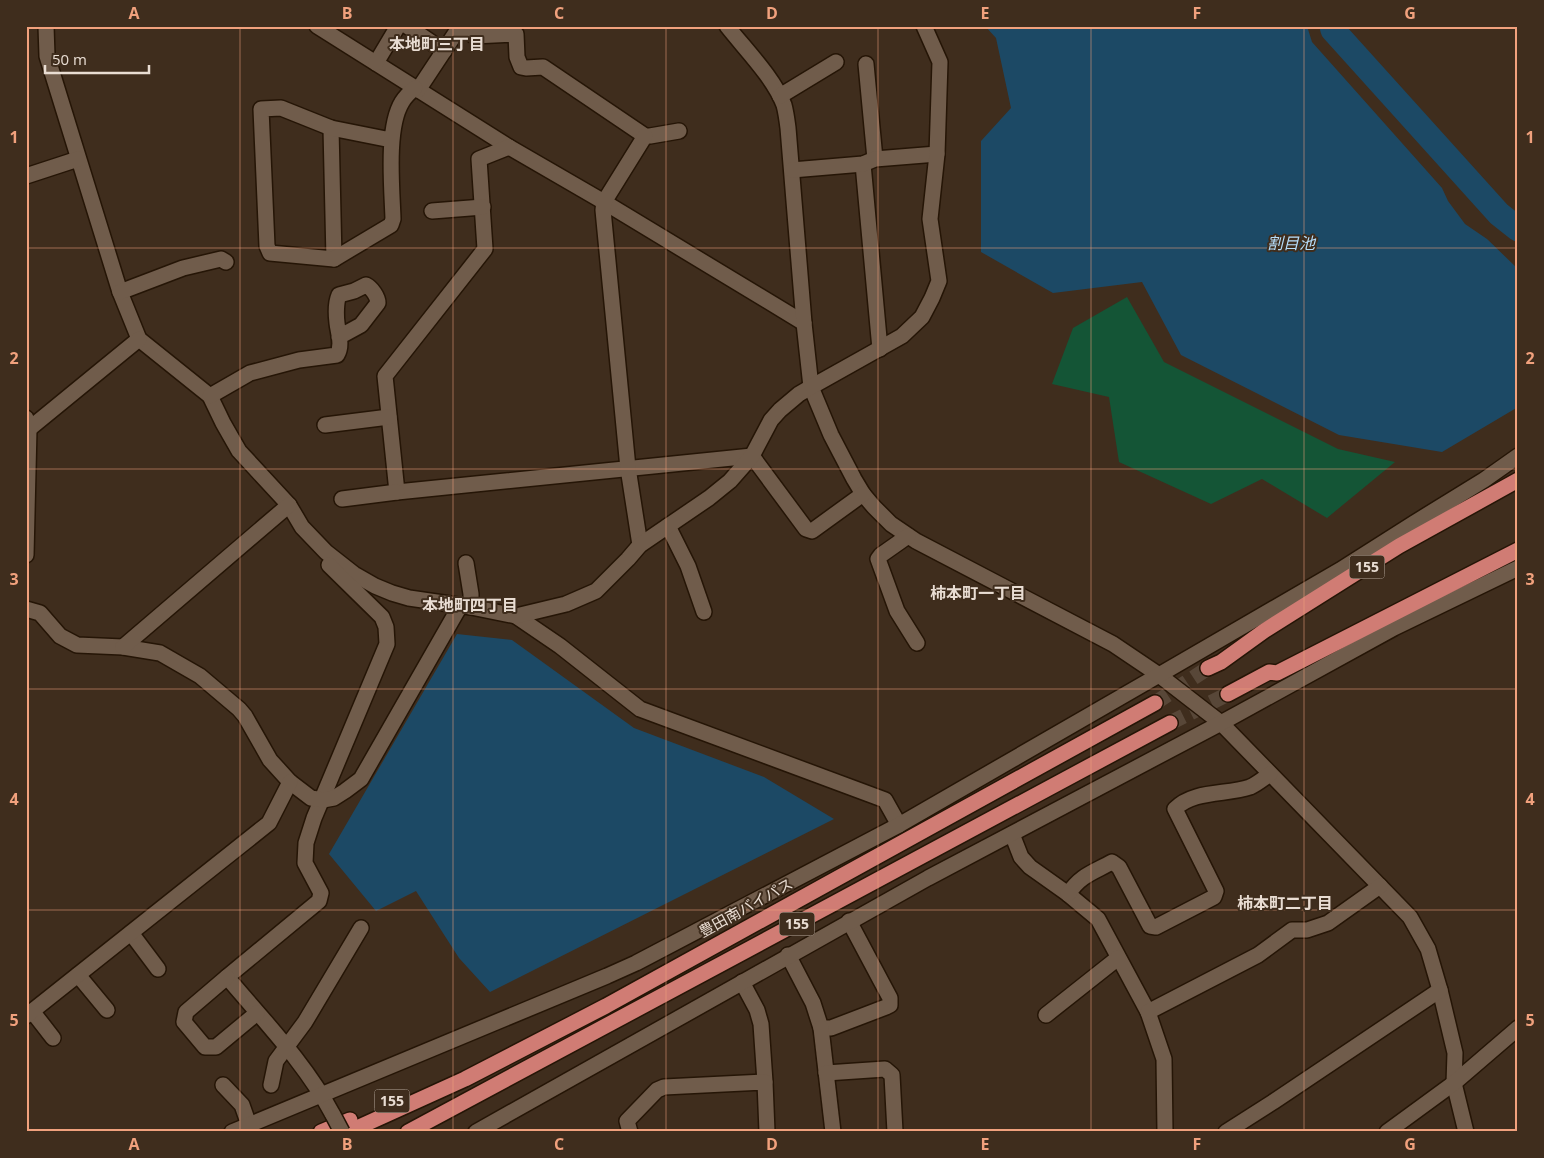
<svg xmlns="http://www.w3.org/2000/svg" width="1544" height="1158" font-family="'Open Sans','Noto Sans JP',sans-serif">
<style>
.green{fill:#145536}
.water{fill:#1c4965}
.lines{fill:none;stroke-linecap:round;stroke-linejoin:round}
.river{stroke:#1c4965;stroke-width:25}
.highway-tunnel{stroke:#584738;stroke-width:15;stroke-dasharray:15 8;stroke-linecap:butt}
.minor-casing{stroke:#251506;stroke-width:18}
.highway-casing{stroke:#251506;stroke-width:18}
.minor{stroke:#705c4b;stroke-width:15}
.highway{stroke:#d07c74;stroke-width:15}
.minor-bridge-casing{stroke:#251506;stroke-width:18;stroke-linecap:butt}
.minor-bridge{stroke:#705c4b;stroke-width:15}
.grid{fill:none;stroke:#f1a17d;stroke-width:1;stroke-opacity:0.55}
.labels{text-anchor:middle;stroke-width:4;stroke-linejoin:round;paint-order:stroke}
.shield{fill:#3f2d1d;stroke:#b6a89c;stroke-width:1}
.shield-label{font-size:14px;font-weight:bold;fill:#e9ddd3}
.street-label{font-size:15px;fill:#e9ddd3;stroke:#3f2d1d}
.neighbourhood-label{font-size:16px;font-weight:bold;fill:#e9ddd3;stroke:#3f2d1d}
.water-label{font-size:16px;font-style:italic;fill:#b5ddfa;stroke:#3f2d1d}
.neatline{fill:none;stroke:#f1a17d;stroke-width:2}
.grid-label{font-size:16px;text-anchor:middle;font-weight:bold;fill:#f1a17d}
</style>
<rect width="100%" height="100%" fill="#3f2d1d"/>
<path class="green" d="M1127 297 1164 362 1338 449 1395 462 1327 518 1262 479 1211 504 1119 462 1109 397 1052 384 1073 328Z"/>
<g class="water">
<path d="M985 26H1307L1312 42 1442 188 1448 201 1465 224 1487 239 1518 269V407L1442 452 1339 435 1181 355 1142 282 1053 293 981 252V141L1011 108 996 38Z"/>
<path d="M457 634 512 640 634 728 764 777 834 819 490 992 459 958 416 891 376 911 329 854Z"/>
</g>
<g class="lines">
<path class="river" d="M1332 26 1333 30 1499 214 1518 229"/>
<g class="highway-tunnel">
<path d="M1155 703 1208 668"/>
<path d="M1170 723 1228 694"/>
</g>
<defs>
<g id="minor">
<path d="M46 26 47 56 120 292 139 339 210 396 223 423 239 451 289 505 302 527 326 552 354 574 375 586 392 593 409 598 471 607 516 616 560 646 640 709 885 800 899 825"/>
<path d="M317 26 509 147 604 202 804 323"/>
<path d="M407 26 444 51"/>
<path d="M727 26C745 49 774 78 784 105 786 112 787 120 788 128L804 323 811 387 831 435 854 479 863 494 874 507 891 524 916 541 1113 644 1159 675 1221 723 1410 917 1428 949 1440 990 1455 1053 1454 1083 1466 1132"/>
<path d="M376 63 398 26"/>
<path d="M866 64 875 159"/>
<path d="M418 90 457 31 463 28 474 36 516 34 517 57 521 67 526 68 543 67 645 136H650L679 131"/>
<path d="M780 96 836 62"/>
<path d="M331 128 334 259"/>
<path d="M391 140 331 128 281 108 261 109 267 246 270 253 334 259 391 225 393 219C392 188 386 128 402 102 405 97 410 92 415 88"/>
<path d="M509 147 479 159 485 249 385 376 397 492 752 456 806 529 812 531 863 494"/>
<path d="M863 164 880 349"/>
<path d="M792 170 863 164 875 159 937 154"/>
<path d="M26 176 78 159"/>
<path d="M432 211 483 207"/>
<path d="M120 292 183 268 221 259 226 262"/>
<path d="M210 396 250 373 299 360 337 355C343 345 338 333 337 323 336 315 336 302 339 295L354 291 366 285C372 288 378 297 378 303L361 325 339 337"/>
<path d="M26 418 29 429 26 555"/>
<path d="M325 425 389 417"/>
<path d="M29 429 139 339"/>
<path d="M342 499 397 492"/>
<path d="M668 526 688 566 704 612"/>
<path d="M908 536 881 555 878 559 897 611 917 643"/>
<path d="M640 545 628 468 603 210 604 202 645 136"/>
<path d="M466 563 471 594V607"/>
<path d="M329 565 382 617 386 627 387 644 314 818 306 843 305 863 321 893 319 901 227 977C264 1021 306 1064 333 1115"/>
<path d="M26 609 40 613 60 636 77 645 123 647 160 653 200 676 239 709 245 716 270 760 290 782 311 798 323 800 334 798 345 791 361 779 460 606"/>
<path d="M516 616 566 604 596 591 628 559 640 545 709 498 730 481 752 456 771 420 780 410 799 394 811 387 902 336 922 317 932 298 939 281 930 219 937 154 940 62 924 26"/>
<path d="M123 647 289 505"/>
<path d="M1012 834 1021 857 1030 867 1068 894 1098 919 1148 1012 1164 1059 1165 1132"/>
<path d="M1068 894C1081 875 1092 873 1112 862L1119 867 1150 926 1156 927 1214 897 1216 891 1175 809C1193 790 1227 795 1250 787 1257 784 1264 778 1270 774"/>
<path d="M131 933 158 969"/>
<path d="M788 955 813 1003 821 1028H831L886 1007 890 1005V998L849 921"/>
<path d="M78 975 107 1010"/>
<path d="M227 977 186 1012 184 1022 205 1047H216L257 1013"/>
<path d="M742 982 757 1010 761 1024 765 1082"/>
<path d="M32 1011 53 1038"/>
<path d="M1148 1012 1258 955 1292 930H1307L1328 923 1380 886"/>
<path d="M1046 1015 1118 958"/>
<path d="M26 1016 269 823 290 782"/>
<path d="M821 1028 833 1132"/>
<path d="M826 1073 885 1069 892 1075 895 1132"/>
<path d="M223 1085 242 1105 249 1125"/>
<path d="M271 1085 276 1061 305 1022 361 928"/>
<path d="M232 1132 607 976 636 963 899 825 1159 675 1340 570 1414 523 1484 480 1518 456"/>
<path d="M476 1132 928 878 1221 723 1394 628 1518 568"/>
<path d="M630 1132 627 1121 657 1090 664 1087 765 1082 767 1132"/>
<path d="M1226 1132 1273 1102 1440 990"/>
<path d="M1387 1132 1454 1083 1518 1028"/>
</g>
<g id="highway">
<path d="M1208 668 1221 662 1264 631 1399 546 1518 480"/>
<path d="M1228 694 1269 672 1277 673 1518 550"/>
<path d="M321 1132 350 1120"/>
<path d="M348 1132 465 1079 606 1006 1155 703"/>
<path d="M408 1132 1170 723"/>
</g>
</defs>
<use href="#minor" class="minor-casing"/>
<use href="#highway" class="highway-casing"/>
<use href="#minor" class="minor"/>
<use href="#highway" class="highway"/>
<defs>
<path id="minor-bridge" d="M333 1115 342 1132"/>
</defs>
<use href="#minor-bridge" class="minor-bridge-casing"/>
<use href="#minor-bridge" class="minor-bridge"/>
</g>
<path class="grid" d="M240 26V1132M453 26V1132M666 26V1132M878 26V1132M1091 26V1132M1304 26V1132M26 248H1518M26 469H1518M26 689H1518M26 910H1518"/>
<g class="labels">
<g class="shield">
<rect x="1349.5" y="555.5" width="35" height="23" rx="4"/>
<rect x="779.5" y="912.5" width="35" height="23" rx="4"/>
<rect x="374.5" y="1089.5" width="35" height="23" rx="4"/>
</g>
<g class="shield-label">
<text x="1367" y="572">155</text>
<text x="797" y="929">155</text>
<text x="392" y="1106">155</text>
</g>
<g class="street-label">
<text transform="translate(746 908) rotate(-29)" y="5">豊田南バイパス</text>
</g>
<g class="neighbourhood-label">
<text x="437" y="50">本地町三丁目</text>
<text x="978" y="599">柿本町一丁目</text>
<text x="470" y="611">本地町四丁目</text>
<text x="1285" y="909">柿本町二丁目</text>
</g>
<g class="water-label">
<text x="1291" y="249">割目池</text>
</g>
</g>
<rect width="1544" height="1158" fill="none" stroke="#3f2d1d" stroke-width="55"/>
<path d="M45 65v8h104v-8" fill="none" stroke="#e9ddd3" stroke-width="2.5"/>
<text x="52" y="65" font-size="15" fill="#e9ddd3" stroke="#3f2d1d" stroke-width="4" paint-order="stroke">50 m</text>
<rect x="28" y="28" width="1488" height="1102" class="neatline"/>
<g class="grid-label">
<text x="134" y="19">A</text>
<text x="347" y="19">B</text>
<text x="559" y="19">C</text>
<text x="772" y="19">D</text>
<text x="985" y="19">E</text>
<text x="1197" y="19">F</text>
<text x="1410" y="19">G</text>
<text x="14" y="143">1</text>
<text x="1530" y="143">1</text>
<text x="14" y="364">2</text>
<text x="1530" y="364">2</text>
<text x="14" y="585">3</text>
<text x="1530" y="585">3</text>
<text x="14" y="805">4</text>
<text x="1530" y="805">4</text>
<text x="14" y="1026">5</text>
<text x="1530" y="1026">5</text>
<text x="134" y="1150">A</text>
<text x="347" y="1150">B</text>
<text x="559" y="1150">C</text>
<text x="772" y="1150">D</text>
<text x="985" y="1150">E</text>
<text x="1197" y="1150">F</text>
<text x="1410" y="1150">G</text>
</g>
</svg>
